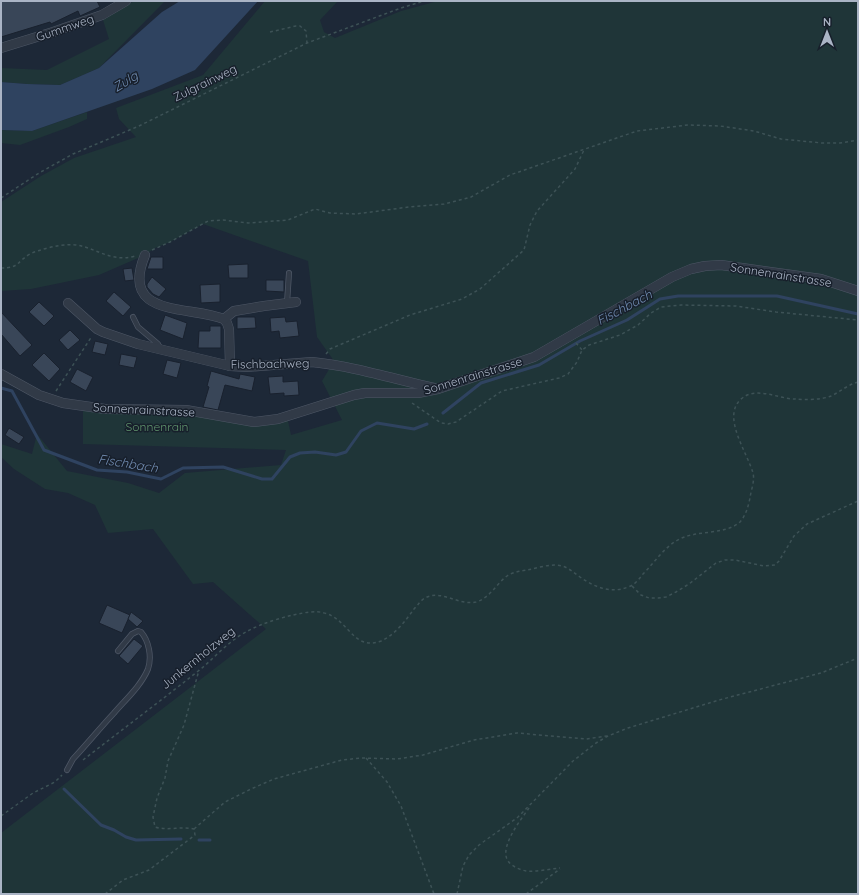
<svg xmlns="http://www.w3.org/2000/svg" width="859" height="895" font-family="Quicksand,sans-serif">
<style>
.green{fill:#1f3538}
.water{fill:#2f4360}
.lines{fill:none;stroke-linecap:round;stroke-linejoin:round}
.stream{stroke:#2f4360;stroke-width:3}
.building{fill:#394658;stroke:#19212e}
.service-casing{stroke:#4e5766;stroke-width:6}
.minor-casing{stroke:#4e5766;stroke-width:10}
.path{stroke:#3d5256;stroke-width:1.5;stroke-dasharray:3 3;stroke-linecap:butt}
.service{stroke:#313a47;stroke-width:4.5}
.minor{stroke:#313a47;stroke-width:9}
.labels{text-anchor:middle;stroke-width:3;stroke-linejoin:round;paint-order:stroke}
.street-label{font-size:12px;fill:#aab4c5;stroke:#171f2b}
.park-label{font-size:12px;fill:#61966e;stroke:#171f2b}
.water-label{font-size:13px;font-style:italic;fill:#708bb0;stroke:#171f2b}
</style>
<rect width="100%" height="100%" fill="#1d2837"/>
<g class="green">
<path d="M134 1H165L99 68 60 85 27 84 1 82V68L47 70 109 39 103 20Z"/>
<path d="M265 1H338L320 20 324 32 335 38 401 11 438 1H858V894H1V833L266 629 213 582 193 584 153 529 108 533 95 505 68 493 45 489 14 469 1 457V444L32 454 37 434 67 471 128 483 159 493 185 473 281 465 286 450 83 444V406L151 409 245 421 287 416 291 435 342 420 322 381 334 361 317 337 308 261 203 224 170 242 155 248 145 255 99 275 31 289 1 291V202L41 176 74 158 136 137 119 119 116 108 203 75Z"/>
<path d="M87 112V119L69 127 20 145 1 143V130L32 131Z"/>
</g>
<path class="water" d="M180 1H258L195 70 152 89 32 131 1 130V82L27 84 60 85 99 68 162 12Z"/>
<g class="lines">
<g class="stream">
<path d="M1 388 12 391 44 450 97 470 127 472 161 479 183 468 223 467 262 479H272L290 457 300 453 315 452 336 455 346 452 361 431 377 423 414 429 427 424"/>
<path d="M443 413 481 383 539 365 580 341 627 320 660 299 678 296H777L858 314"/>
<path d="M64 789 101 825 114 830 126 837 136 840 181 839"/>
<path d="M199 840H210"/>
</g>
</g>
<g class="building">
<path d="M1 1H97L100 7 80 16 78 11 51 24 50 22 1 37Z"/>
<path d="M151 257H163V269H147Z"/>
<path d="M248 264V278H229L228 265Z"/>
<path d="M132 268 134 280 125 281 123 269Z"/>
<path d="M152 277 166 289 159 297 153 294 147 287V284Z"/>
<path d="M266 280H284V292L266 291Z"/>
<path d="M220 284V302L201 303 200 285Z"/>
<path d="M114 292 131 307 123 316 106 301Z"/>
<path d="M39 302 54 316 44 326 29 312Z"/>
<path d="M1 312 32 345 20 356 1 334Z"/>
<path d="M165 315 187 323 183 339 160 330Z"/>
<path d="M237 317H255L256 328 237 329Z"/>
<path d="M285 317 286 322 297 321 299 336 280 338 279 331 271 332 270 318Z"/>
<path d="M210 326H221V348H198L199 331H210Z"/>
<path d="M70 330 80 340 68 350 59 340Z"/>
<path d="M95 341 108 344 105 355 92 352Z"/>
<path d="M44 353 60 369 49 381 32 365Z"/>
<path d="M121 354 137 357 134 368 119 365Z"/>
<path d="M167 360 181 363 177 378 163 374Z"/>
<path d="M77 369 93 377 86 391 70 382Z"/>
<path d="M211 371 239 379 240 374 255 377 252 391 225 385 218 410 203 407 209 387 207 386Z"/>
<path d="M283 376V382L298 381 299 395 284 396V393L270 394 268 377Z"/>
<path d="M9 428 24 437 19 444 5 435Z"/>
<path d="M107 605 130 615 122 633 99 623Z"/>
<path d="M131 612 143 621 137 627 128 619Z"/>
<path d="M134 639 143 646 128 664 119 656Z"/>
</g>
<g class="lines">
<defs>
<g id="service">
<path d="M287 303 289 273"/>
<path d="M133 317 138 327 158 344 160 348"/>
<path d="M67 770 73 759C87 744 100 728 114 713 125 700 141 686 148 669 152 657 149 641 141 632L138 631 132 634 118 651"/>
</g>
<g id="minor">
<path d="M1 48 53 32 102 15 126 1"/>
<path d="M145 255C119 318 188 305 224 319L227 323 229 329 230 366"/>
<path d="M68 303 97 329 103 332 138 344 230 366 247 367 312 362C353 366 394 379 434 388"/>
<path d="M224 319 234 311 264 306 296 302"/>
<path d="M1 374 39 395 63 403 105 409 186 410 254 422 278 419 354 395 365 393H418L438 389 534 357 672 277 691 269 705 266 721 265 821 279 858 291"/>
</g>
</defs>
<use href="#service" class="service-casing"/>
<use href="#minor" class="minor-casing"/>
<g class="path">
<path d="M270 32 296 26H300L306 31 307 43"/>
<path d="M1 198 39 173 73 154 139 126 307 43 401 8 424 1"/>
<path d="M152 250 170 242 208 221 223 220 248 223 288 220 315 209 330 213 356 214 409 207 444 204 471 197 510 175 637 131 688 125 720 126 754 131 781 139 822 143H840L858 140"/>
<path d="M1 268C20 268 16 262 30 254 38 250 57 245 66 245 91 242 107 264 135 256"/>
<path d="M576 343 582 350"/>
<path d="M326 354 330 349 410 315 462 299 480 289 524 250 530 225 537 211 575 169 584 150"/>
<path d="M56 391 92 336"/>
<path d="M412 403 441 423 448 424 456 422 502 391 559 378 568 374 577 362 582 350 589 345 620 335 638 325 651 313 661 307 681 305 736 306 776 312 858 320"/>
<path d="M632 586 641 595 649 598H658L666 597 676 592 689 584 716 563 725 560H735L764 566 775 565 779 561 794 536 807 524 858 501"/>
<path d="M366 758 387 782 401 806 434 894"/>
<path d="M83 760C123 729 163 699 202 668 216 656 229 641 246 632 261 623 292 614 310 612 349 608 348 653 381 641 395 635 406 620 414 609 418 605 421 600 425 598 441 589 459 606 476 602 490 598 496 584 507 576 513 572 520 571 527 570 538 568 551 563 562 566 569 568 574 573 580 577 594 587 611 594 628 587 635 585 639 579 643 574 654 563 663 549 676 541 695 529 724 536 740 522 746 515 748 507 750 498 751 490 755 481 753 473 748 454 722 418 740 400 755 385 778 399 795 399 805 400 821 400 831 396 840 392 847 385 858 382"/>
<path d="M529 808C520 821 494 853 512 865 516 868 521 870 526 871 537 872 549 869 560 868"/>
<path d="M1 816 33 793 55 782 62 775"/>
<path d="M194 829 225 802 251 789 274 779 342 760 361 758 397 759 423 755 474 740 517 733 586 739 607 736"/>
<path d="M105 894 123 880 149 870 195 835 194 829C181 826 168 831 155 827L153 817 157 798 165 778 168 761 184 725 199 670"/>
<path d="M457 894 463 866 469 855 479 845 518 817 573 761 596 743 608 736 628 728 719 700 821 673 858 658"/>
<path d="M526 894 560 869"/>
</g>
<use href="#service" class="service"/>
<use href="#minor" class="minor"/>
</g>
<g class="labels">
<g class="street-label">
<text transform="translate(65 28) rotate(-19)" y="4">Gummweg</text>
<text transform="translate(205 83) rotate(-26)" y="4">Zulgrainweg</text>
<text transform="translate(781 275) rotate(9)" y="4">Sonnenrainstrasse</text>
<text transform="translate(270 364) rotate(-1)" y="4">Fischbachweg</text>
<text transform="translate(473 376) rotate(-17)" y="4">Sonnenrainstrasse</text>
<text transform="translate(144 410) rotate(3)" y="4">Sonnenrainstrasse</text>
<text transform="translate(198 658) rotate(-39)" y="4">Junkernholzweg</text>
</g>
<g class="park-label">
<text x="157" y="431">Sonnenrain</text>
</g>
<g class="water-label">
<text transform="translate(125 81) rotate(-31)" y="5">Zulg</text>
<text transform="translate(624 307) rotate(-28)" y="5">Fischbach</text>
<text transform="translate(128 463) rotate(9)" y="5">Fischbach</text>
</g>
</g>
<rect width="859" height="895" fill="none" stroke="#aab4c5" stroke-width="4"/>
<g transform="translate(827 32)" stroke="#171f2b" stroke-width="3" paint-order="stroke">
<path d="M0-3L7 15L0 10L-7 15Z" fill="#aab4c5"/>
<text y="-6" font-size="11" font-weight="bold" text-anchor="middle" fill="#aab4c5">N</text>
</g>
</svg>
